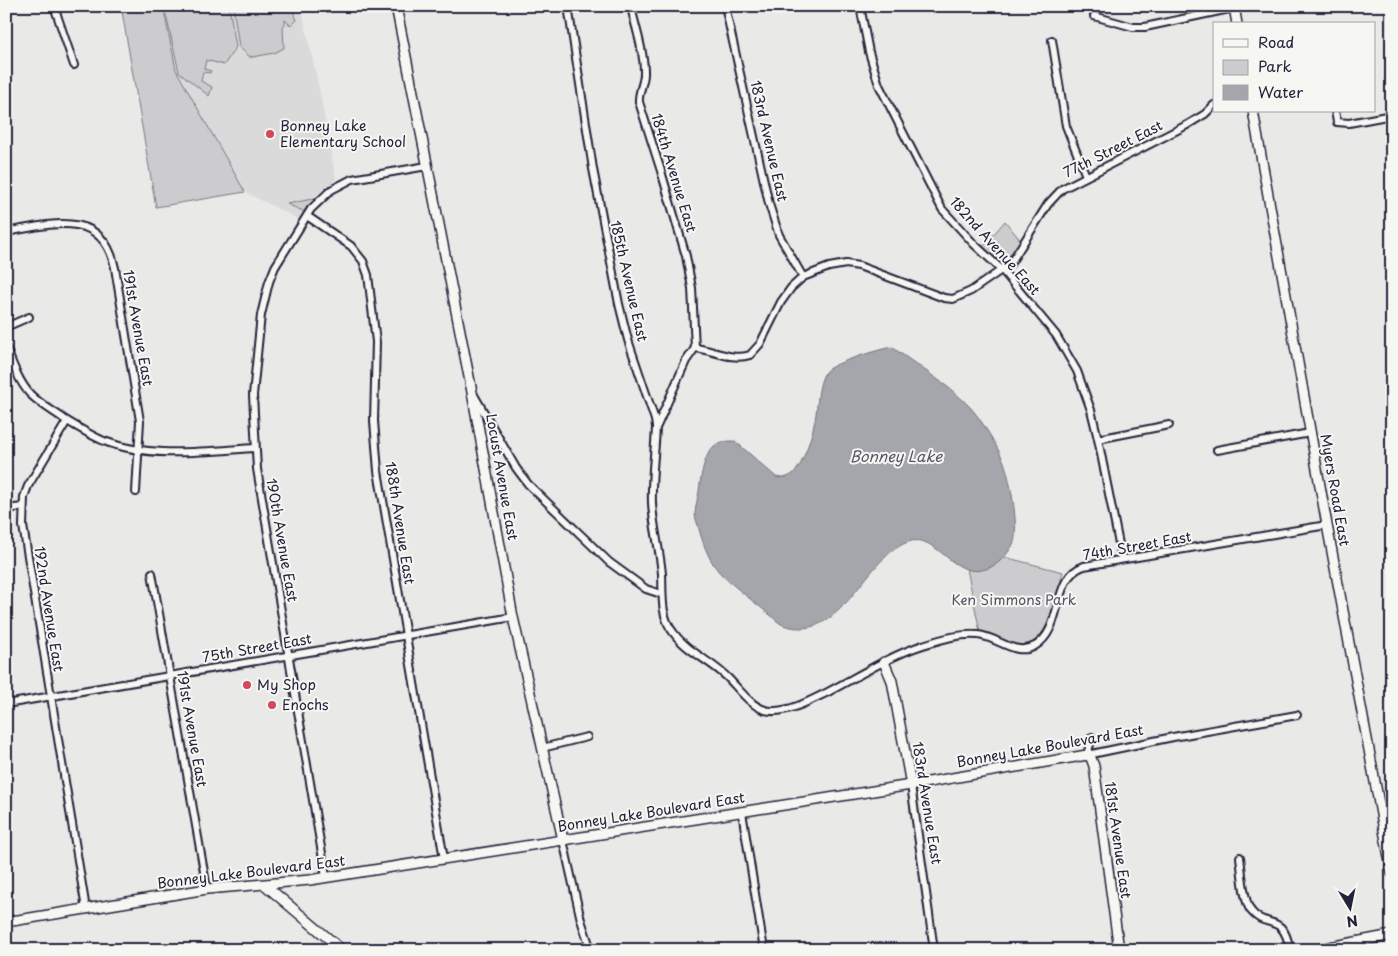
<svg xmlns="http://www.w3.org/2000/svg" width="1398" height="956" font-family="'Playpen Sans',sans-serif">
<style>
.built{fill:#dadada}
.green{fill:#ccccce;stroke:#777784}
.water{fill:#a5a5ac;stroke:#71717f}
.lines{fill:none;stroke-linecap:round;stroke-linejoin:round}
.street-casing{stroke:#22223b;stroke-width:10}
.secondary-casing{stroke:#22223b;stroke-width:12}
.street{stroke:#f6f6f2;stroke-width:6}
.secondary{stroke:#f6f6f2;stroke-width:9}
.poi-dot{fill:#d1495b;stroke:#f6f6f2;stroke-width:2}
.labels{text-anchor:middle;stroke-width:4;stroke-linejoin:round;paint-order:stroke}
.poi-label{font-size:14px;fill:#22223b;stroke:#f6f6f2;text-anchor:start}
.street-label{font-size:14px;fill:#22223b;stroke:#f6f6f2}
.park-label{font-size:14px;fill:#555567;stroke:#f6f6f2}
.water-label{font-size:15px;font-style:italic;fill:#565668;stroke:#f6f6f2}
</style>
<rect width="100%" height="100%" fill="#e9e9e7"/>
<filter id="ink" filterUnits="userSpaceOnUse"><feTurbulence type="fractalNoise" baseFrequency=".02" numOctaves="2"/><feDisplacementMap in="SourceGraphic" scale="10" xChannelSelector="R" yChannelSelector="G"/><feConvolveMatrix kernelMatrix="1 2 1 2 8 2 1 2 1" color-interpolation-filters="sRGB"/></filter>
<g filter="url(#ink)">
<path class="built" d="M163 6H301L319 88 336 180 319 196 300 220 245 192 176 70Z"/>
<g class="green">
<path d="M121 6H163L176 70 245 192 156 207Z"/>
<path d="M164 6H210L211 9 229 6 236 47 224 65 206 60 204 69 211 71 210 73 203 72 201 81 212 87 209 96 179 72Z"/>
<path d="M233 6H291L297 20 292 25 289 24 285 20V24L283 27 284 48 274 53 253 57 251 56V58L239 47Z"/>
<path d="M312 199 315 200 305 212 287 204Z"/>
<path d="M1005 221 1021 241 1006 261 999 262 982 248Z"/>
<path d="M1004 557 1063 572C1056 595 1049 650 1017 645 1005 643 995 634 980 632L967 569C983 571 992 567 1004 557Z"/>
</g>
<path class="water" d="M892 347C916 365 948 384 969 406 980 417 998 447 1004 462 1010 479 1019 524 1014 542 1010 552 1000 563 991 567 954 585 938 531 908 542 861 560 843 645 783 625 778 623 773 617 768 613 756 604 744 594 732 584 713 570 705 551 699 529 698 524 695 519 695 514 695 507 698 498 699 491 701 477 704 449 719 443 724 441 730 441 735 441L776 477C789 480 796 473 802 461 808 447 812 435 815 420 818 406 817 383 826 371 833 363 880 349 892 347Z"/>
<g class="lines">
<defs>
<g id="street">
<path d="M54 6 74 65"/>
<path d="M568 6 593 169 619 304 628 340 655 420 656 427C655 452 651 478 652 503 653 526 660 550 662 574 663 593 660 616 673 632 686 651 711 661 728 678 741 691 755 713 775 711 794 710 811 700 828 692 859 676 889 656 923 645 939 640 960 633 978 635 998 637 1015 657 1035 646 1065 628 1050 578 1084 566L1327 525"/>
<path d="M631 6C635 27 644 50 644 71 645 82 638 91 639 102L661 171 686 256 692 288 695 348"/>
<path d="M725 6 769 204 779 235 803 277"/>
<path d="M860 6 869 52 879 85 942 209 974 244 1002 270 1056 335 1077 371 1091 410 1098 439 1122 559"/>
<path d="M1094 16 1133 27H1145L1234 8"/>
<path d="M1052 40 1066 126 1086 176"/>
<path d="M1335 111 1337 122 1349 123 1392 115"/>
<path d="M307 216 351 246 363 261 368 275 376 342 374 421 378 471 444 859"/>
<path d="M6 232C51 224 103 208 115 268L140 421 136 492"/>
<path d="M6 327 29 317"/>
<path d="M6 347C12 363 19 382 30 394 40 404 53 411 64 419 77 427 90 435 104 441 150 459 207 451 255 448"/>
<path d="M695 348C714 350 731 361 750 355L760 344 781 302 791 288 803 277 829 267 846 264 859 266 944 298 953 299 971 291 1010 264 1048 204 1062 189 1187 125 1205 114 1214 105"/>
<path d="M474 395 516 468 528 484 609 562 646 589 661 594"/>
<path d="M67 421 28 486 24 497 23 526 86 909"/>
<path d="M657 426 686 361 695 348"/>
<path d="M1098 439 1169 425"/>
<path d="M1217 450 1310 433"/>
<path d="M6 509 23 507"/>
<path d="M152 573 207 889"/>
<path d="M6 704 513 617"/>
<path d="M1092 737 1087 755 1173 737 1297 715"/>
<path d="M542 748 587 737"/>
<path d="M911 785 934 950"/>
<path d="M742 812 764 950"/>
<path d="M563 840 581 920 591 950"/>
<path d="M1240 857C1242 871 1243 900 1251 911 1266 930 1283 911 1290 950"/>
<path d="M326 877 257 469 253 395 261 315 269 282 275 267 311 209 331 190 352 179 427 166"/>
</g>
<g id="secondary">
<path d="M396 6 472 392 513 617 563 840"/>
<path d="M1234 6 1237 24"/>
<path d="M1253 111 1327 525 1392 873"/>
<path d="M884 662 892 681 911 785"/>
<path d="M265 885 342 950"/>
<path d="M6 922 207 889 310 880 911 785 1087 755 1091 758 1094 766 1119 950"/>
<path d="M1314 950 1392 935"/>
</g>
</defs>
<use href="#street" class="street-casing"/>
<use href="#secondary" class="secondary-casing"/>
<use href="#street" class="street"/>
<use href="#secondary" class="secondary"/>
</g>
</g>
<g class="poi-dot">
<circle cx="270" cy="134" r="5"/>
<circle cx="247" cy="685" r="5"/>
<circle cx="272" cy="705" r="5"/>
</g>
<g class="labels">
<g class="poi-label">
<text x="280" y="131">Bonney Lake<tspan x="280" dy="16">Elementary School</tspan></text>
<text x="257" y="690">My Shop</text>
<text x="282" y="710">Enochs</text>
</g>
<g class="street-label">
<text transform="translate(769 141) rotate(77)" y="5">183rd Avenue East</text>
<text transform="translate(1113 149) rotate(-27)" y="5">77th Street East</text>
<text transform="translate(674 173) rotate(73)" y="5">184th Avenue East</text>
<text transform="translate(995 246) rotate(48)" y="5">182nd Avenue East</text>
<text transform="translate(629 281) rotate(77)" y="5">185th Avenue East</text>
<text transform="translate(138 328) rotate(80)" y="5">191st Avenue East</text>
<text transform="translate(502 477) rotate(80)" y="5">Locust Avenue East</text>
<text transform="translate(1335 490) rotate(80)" y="5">Myers Road East</text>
<text transform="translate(400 523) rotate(81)" y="5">188th Avenue East</text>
<text transform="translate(282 540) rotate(80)" y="5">190th Avenue East</text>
<text transform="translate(1137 546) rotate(-10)" y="5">74th Street East</text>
<text transform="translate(49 609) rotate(81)" y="5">192nd Avenue East</text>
<text transform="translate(257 648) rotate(-10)" y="5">75th Street East</text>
<text transform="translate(192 729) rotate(80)" y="5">191st Avenue East</text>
<text transform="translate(1050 746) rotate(-10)" y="5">Bonney Lake Boulevard East</text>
<text transform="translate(927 803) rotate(81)" y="5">183rd Avenue East</text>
<text transform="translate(651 812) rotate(-9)" y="5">Bonney Lake Boulevard East</text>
<text transform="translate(1118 840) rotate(82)" y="5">181st Avenue East</text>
<text transform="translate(251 872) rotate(-7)" y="5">Bonney Lake Boulevard East</text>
</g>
<g class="park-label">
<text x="1014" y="605">Ken Simmons Park</text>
</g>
<g class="water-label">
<text x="896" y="462">Bonney Lake</text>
</g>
</g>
<rect width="1398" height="956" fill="none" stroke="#f6f6f2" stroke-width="25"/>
<rect x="12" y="12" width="1373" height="931" fill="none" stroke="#22223b" stroke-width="2" filter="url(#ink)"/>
<rect x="1213" y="22" width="162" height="90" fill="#f6f6f2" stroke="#a1a1a9"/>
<rect x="1223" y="39" width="25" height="8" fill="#f6f6f2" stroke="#a1a1a9"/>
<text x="1258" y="48" font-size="15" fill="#22223b">Road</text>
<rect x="1223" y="60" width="25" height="15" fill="#ccccce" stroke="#a1a1a9"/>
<text x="1258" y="72" font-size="15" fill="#22223b">Park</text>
<rect x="1223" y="85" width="25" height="15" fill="#a5a5ac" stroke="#a1a1a9"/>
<text x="1258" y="98" font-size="15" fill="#22223b">Water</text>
<g transform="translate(1350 908) rotate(170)" stroke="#f6f6f2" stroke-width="4" paint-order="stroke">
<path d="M0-4L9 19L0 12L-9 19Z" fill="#22223b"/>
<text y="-8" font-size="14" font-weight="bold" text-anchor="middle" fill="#22223b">N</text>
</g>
</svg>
